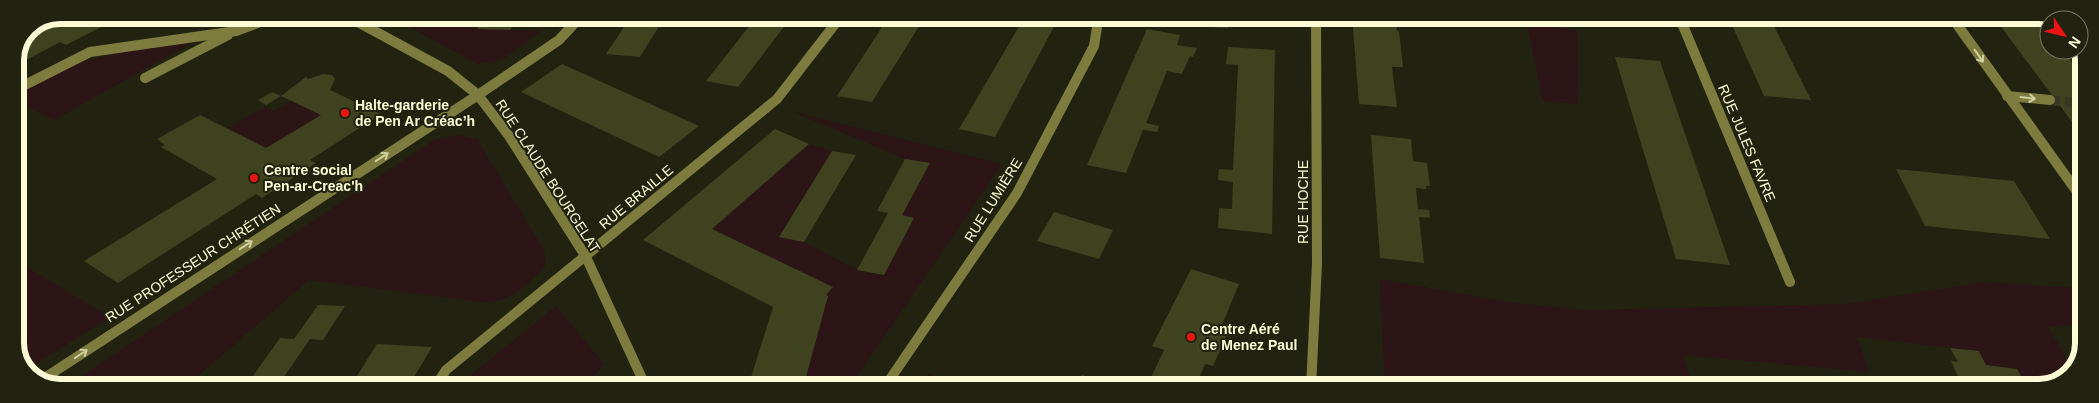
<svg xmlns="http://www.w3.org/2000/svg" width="2099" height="403" font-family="Arial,sans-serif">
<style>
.green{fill:#2c1417}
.building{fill:#3e421e}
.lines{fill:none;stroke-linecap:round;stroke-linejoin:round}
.street-tunnel{stroke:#373924;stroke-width:10;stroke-dasharray:10 5;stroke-linecap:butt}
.street{stroke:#7e7b3f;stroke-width:10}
.oneway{stroke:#cfcfa0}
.poi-dot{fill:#eb1412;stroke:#212310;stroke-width:2}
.labels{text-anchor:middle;stroke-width:4;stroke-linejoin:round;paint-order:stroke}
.poi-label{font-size:14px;font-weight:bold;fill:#fbfcd5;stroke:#212310;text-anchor:start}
.street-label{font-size:14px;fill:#fbfcd5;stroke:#212310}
.rim{fill:none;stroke:#fbfcd5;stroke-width:6}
</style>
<rect width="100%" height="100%" fill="#212310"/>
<g class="green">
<path d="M388 15H486L477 29 541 31 500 61 477 64Z"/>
<path d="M1527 25 1577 30 1578 104 1543 101Z"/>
<path d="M195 41 54 120 15 101V94L69 66 93 59 147 47Z"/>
<path d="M291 101 321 115 266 148 228 128 265 107 274 111Z"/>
<path d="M791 111 1002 164 849 388H803L826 295 832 287 712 229 809 144 832 151 779 237 804 242 857 270 884 275 914 218 902 215 930 163 905 159Z"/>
<path d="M459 135 477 139 545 252V267C524 287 517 297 488 303L309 280 185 387H65L434 140Z"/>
<path d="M15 260 110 317 25 371 15 349Z"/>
<path d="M1380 279 1513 303 1588 310 1846 304 1984 282 2083 288V324L2048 327 2073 370C2065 384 2043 388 2028 388L2017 369 1986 365 1979 351 1857 337 1869 372 1683 355 1693 388H1385Z"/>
<path d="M556 306 604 364 584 387 534 385 533 387H456Z"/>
<path d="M928 374 963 388H920Z"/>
</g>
<g class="building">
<path d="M75 15H89L107 24 66 45 60 42 21 63 15 60 27 31 29 32 63 16 68 18Z"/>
<path d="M486 15H521L510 30 477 29Z"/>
<path d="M632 15H666L640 57 606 54Z"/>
<path d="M758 15H793L738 87 706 81Z"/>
<path d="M890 15H926L872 102 837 96Z"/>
<path d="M1212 15H1230L1228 28 1210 27Z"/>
<path d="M1352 16H1395L1397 31H1399L1403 67H1392L1397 107 1359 104Z"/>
<path d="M1728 16H1769L1811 100 1764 96Z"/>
<path d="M1993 16H2036L2049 33V50H2062L2084 77V138Z"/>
<path d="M1024 18 1056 23 995 137 959 129Z"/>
<path d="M1147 29 1180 35 1177 45 1197 48 1193 57 1190 56 1182 74 1167 71 1146 123 1159 126 1157 132 1143 130 1126 173 1087 165Z"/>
<path d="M1228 47 1275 50 1272 234 1218 228 1219 208 1232 209 1233 182 1218 180 1219 169 1233 170 1238 65 1226 64Z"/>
<path d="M1615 57 1660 61 1730 265 1676 259Z"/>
<path d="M562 64 699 126 659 157 521 92Z"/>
<path d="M323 74 332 75 335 79 330 90 381 114 310 160 316 163 293 178 262 198 256 194 118 283 84 261 217 179 161 147 165 145 157 139 200 115 266 148 321 115 281 96 306 77 308 79Z"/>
<path d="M272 92 281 96 266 105 258 100Z"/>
<path d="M775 129 809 144 712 229 833 287 826 295 828 296 803 388 748 387 773 307 643 240Z"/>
<path d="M1371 135 1411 139 1413 161 1427 163 1430 186H1426V189L1416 188 1418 209 1429 210 1430 218 1419 217 1424 263 1380 258Z"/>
<path d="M832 151 856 155 804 242 779 237Z"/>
<path d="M905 159 930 163 902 215 914 218 884 275 857 270 888 213 877 211Z"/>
<path d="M1896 169 2014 181 2050 239 1925 226Z"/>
<path d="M1054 212 1113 230 1099 259 1037 241Z"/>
<path d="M1191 269 1239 284 1222 325 1230 328 1213 366 1205 364 1195 388H1146L1164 350 1152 346Z"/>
<path d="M318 305 345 306 323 340 310 339 277 387H245L280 338 294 339Z"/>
<path d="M377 344 432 347 408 387H350Z"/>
<path d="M1950 348 1979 351 1986 365 2017 369 2028 388H1955L1953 382 1961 383 1951 361 1958 362Z"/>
<path d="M1082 375 1115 387V388H1075Z"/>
</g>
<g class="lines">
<path class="street-tunnel" d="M2050 100 2084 104"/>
<g class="street">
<path d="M345 15 448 71 478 95 509 136 586 257 646 387"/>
<path d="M1679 16 1790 282"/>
<path d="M1951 16 2083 200"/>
<path d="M145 78 228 35"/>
<path d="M15 90 90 52 236 31 279 15"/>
<path d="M2007 96 2050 100"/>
<path d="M40 381 478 95 559 40 582 15"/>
<path d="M435 387 446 370 777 99 842 15"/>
<path d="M884 388 1017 193 1094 46 1099 15"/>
<path d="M1311 388 1317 263 1316 16"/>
</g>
</g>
<defs><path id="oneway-shaft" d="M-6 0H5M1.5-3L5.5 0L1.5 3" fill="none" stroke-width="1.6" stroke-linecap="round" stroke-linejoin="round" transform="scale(1.25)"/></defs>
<g class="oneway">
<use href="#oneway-shaft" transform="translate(1979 56) rotate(55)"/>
<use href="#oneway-shaft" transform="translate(2028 98) rotate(7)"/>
<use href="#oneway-shaft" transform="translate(382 157) rotate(-33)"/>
<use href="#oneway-shaft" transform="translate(246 245) rotate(-33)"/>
<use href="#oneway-shaft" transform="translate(81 354) rotate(-34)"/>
</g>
<g class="poi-dot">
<circle cx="345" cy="113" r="5"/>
<circle cx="254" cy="178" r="5"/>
<circle cx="1191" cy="337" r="5"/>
</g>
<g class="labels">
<g class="poi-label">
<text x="355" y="110">Halte-garderie<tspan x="355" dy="16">de Pen Ar Créac’h</tspan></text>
<text x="264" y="175">Centre social<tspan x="264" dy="16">Pen-ar-Creac'h</tspan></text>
<text x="1201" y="334">Centre Aéré<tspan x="1201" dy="16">de Menez Paul</tspan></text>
</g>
<g class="street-label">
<text transform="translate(1747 143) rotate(67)" y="5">RUE JULES FAVRE</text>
<text transform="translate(548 176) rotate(57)" y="5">RUE CLAUDE BOURGELAT</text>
<text transform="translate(636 197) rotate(-40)" y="5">RUE BRAILLE</text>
<text transform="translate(993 200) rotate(-58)" y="5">RUE LUMIÈRE</text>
<text transform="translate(1303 202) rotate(-90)" y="5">RUE HOCHE</text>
<text transform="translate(193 263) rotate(-33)" y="5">RUE PROFESSEUR CHRÉTIEN</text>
</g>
</g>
<path d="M0 0H2099V403H0ZM60 24H2039A36 36 0 0 1 2075 60V343A36 36 0 0 1 2039 379H60A36 36 0 0 1 24 343V60A36 36 0 0 1 60 24Z" fill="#212310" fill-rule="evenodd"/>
<path class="rim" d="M60 24H2039A36 36 0 0 1 2075 60V343A36 36 0 0 1 2039 379H60A36 36 0 0 1 24 343V60A36 36 0 0 1 60 24Z"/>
<g transform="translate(2064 35) rotate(125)"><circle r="24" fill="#212310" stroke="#787a5f"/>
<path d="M0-4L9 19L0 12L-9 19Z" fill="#eb1412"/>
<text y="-8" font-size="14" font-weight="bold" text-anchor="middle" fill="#fbfcd5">N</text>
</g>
</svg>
